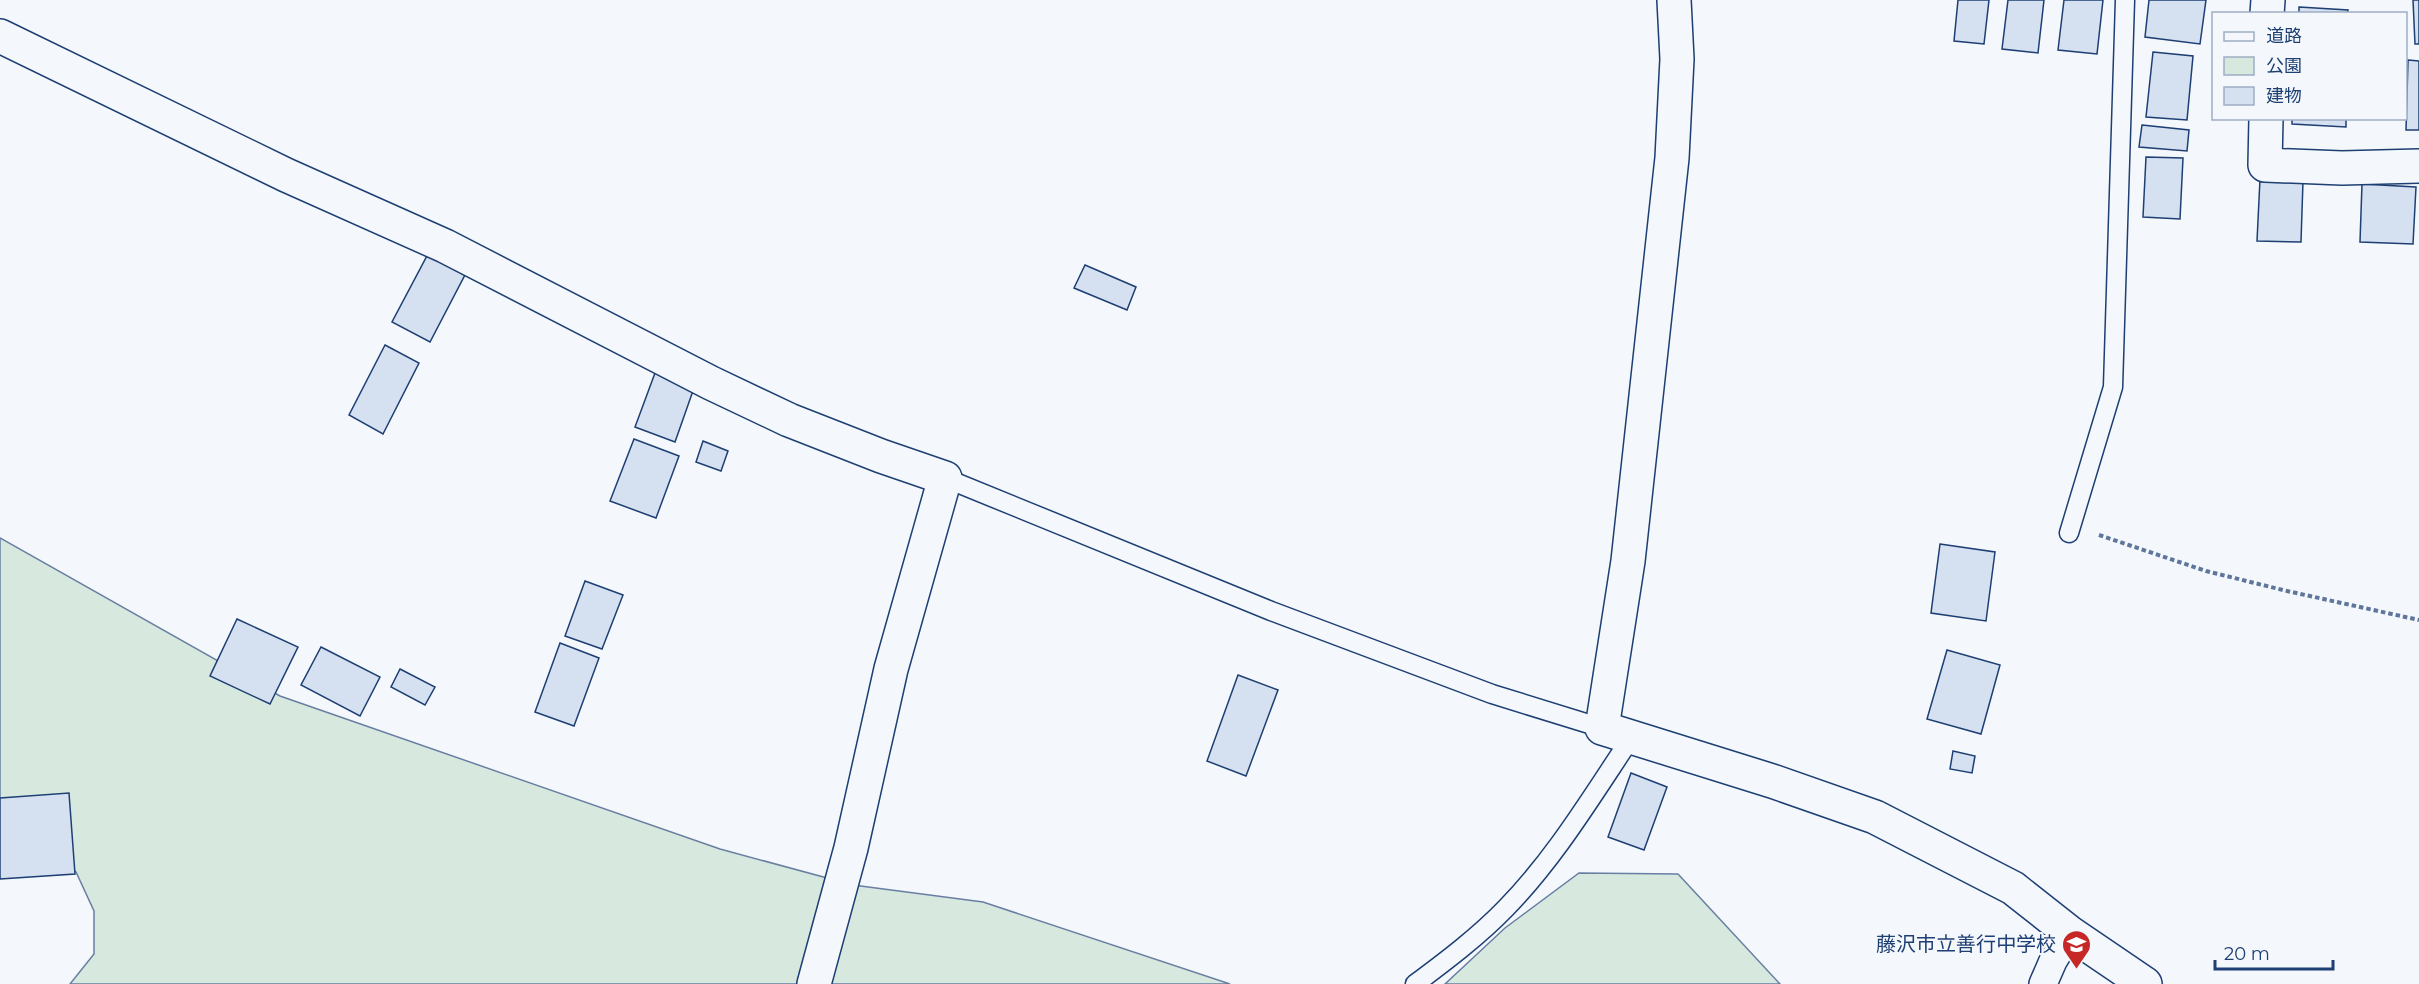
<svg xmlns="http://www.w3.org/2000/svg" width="2419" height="984" font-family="Montserrat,'Noto Sans JP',sans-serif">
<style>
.green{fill:#d7e8df;stroke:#687fa3;stroke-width:1.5}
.building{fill:#d5e0f0;stroke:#1d3f73;stroke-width:1.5}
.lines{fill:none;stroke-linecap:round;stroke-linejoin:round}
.service-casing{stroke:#1d3f73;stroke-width:21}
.pedestrian-casing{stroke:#1d3f73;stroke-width:30}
.minor-casing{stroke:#1d3f73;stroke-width:36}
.path{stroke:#5e769c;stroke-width:4;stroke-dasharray:4.5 3;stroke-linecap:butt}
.service{stroke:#f4f7fb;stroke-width:18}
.pedestrian{stroke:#f4f7fb;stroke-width:27}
.minor{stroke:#f4f7fb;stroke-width:33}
.labels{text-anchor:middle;stroke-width:4.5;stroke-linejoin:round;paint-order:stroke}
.poi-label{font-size:20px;fill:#1d3f73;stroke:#f4f7fb;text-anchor:end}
</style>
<rect width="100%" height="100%" fill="#f4f7fb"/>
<g class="green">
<path d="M0 538 280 696 720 849 853 885 983 902 1230 984H70L94 954V911L76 872 0 820Z"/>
<path d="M1579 873 1678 874 1780 984H1445L1505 928Z"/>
</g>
<g class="building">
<path d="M1958 0H1989L1984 44 1954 41Z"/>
<path d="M2008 0H2044L2038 53 2002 49Z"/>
<path d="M2064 0H2103L2097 54 2058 50Z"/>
<path d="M2149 0H2206L2200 44 2145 37Z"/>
<path d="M2413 0H2419V44H2415Z"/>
<path d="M2299 7 2348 10 2347 14H2299Z"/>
<path d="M2153 52 2193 56 2187 120 2146 117Z"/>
<path d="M2408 60 2419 61V130H2406Z"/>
<path d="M2292 118H2346V127L2292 124Z"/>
<path d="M2142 125 2189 130 2187 151 2139 147Z"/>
<path d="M2146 157 2183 158 2180 219 2143 217Z"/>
<path d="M2260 179 2303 181 2301 242 2257 241Z"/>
<path d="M2362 184 2416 187 2413 244 2360 242Z"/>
<path d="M429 252 467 271 430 342 392 322Z"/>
<path d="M1085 265 1136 287 1127 310 1074 288Z"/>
<path d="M385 345 419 363 383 434 349 415Z"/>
<path d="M655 373 694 388 675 442 635 427Z"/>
<path d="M634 439 679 456 656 518 610 501Z"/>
<path d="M703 441 728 451 721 471 696 462Z"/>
<path d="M1940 544 1995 552 1986 621 1931 613Z"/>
<path d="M585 581 623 595 602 649 565 636Z"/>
<path d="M237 619 298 647 270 704 210 676Z"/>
<path d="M560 643 599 658 574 726 535 712Z"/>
<path d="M321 647 380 677 360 716 301 685Z"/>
<path d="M1947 650 2000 665 1981 734 1927 719Z"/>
<path d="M400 669 435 687 425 705 391 687Z"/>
<path d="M1238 675 1278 690 1246 776 1207 761Z"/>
<path d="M1953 751 1975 756 1972 773 1950 769Z"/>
<path d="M1631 773 1667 787 1644 850 1608 837Z"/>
<path d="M69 793 75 874 0 879V798Z"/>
</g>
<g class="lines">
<defs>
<g id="service">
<path d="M945 478 1271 611 1492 694 1602 728"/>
<path d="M2069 533 2113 387 2125 0"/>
<path d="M1415 984C1446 961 1479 936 1506 908 1555 858 1592 796 1631 738"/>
</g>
<path id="pedestrian" d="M2043 984 2053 961 2070 933"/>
<g id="minor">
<path d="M1674 0 1677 59 1672 158 1628 561 1602 728 1772 781 1875 817 2013 888 2070 933 2145 984"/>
<path d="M2267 14 2268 0"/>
<path d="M0 36 286 175 445 246 711 383 789 420 881 456 945 478 891 669 851 848 814 984"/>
<path d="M2266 118 2265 165 2342 168 2419 166"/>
</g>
</defs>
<use href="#service" class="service-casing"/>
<use href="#pedestrian" class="pedestrian-casing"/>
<use href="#minor" class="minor-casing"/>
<path class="path" d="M2099 535 2206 571 2287 591 2419 620"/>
<use href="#service" class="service"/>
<use href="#pedestrian" class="pedestrian"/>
<use href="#minor" class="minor"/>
</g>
<defs>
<symbol id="school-pin" viewBox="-11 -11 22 30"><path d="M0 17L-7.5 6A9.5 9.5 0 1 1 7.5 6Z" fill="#c62828" stroke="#f4f7fb"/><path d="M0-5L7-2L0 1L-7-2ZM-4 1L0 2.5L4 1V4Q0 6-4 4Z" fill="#fff"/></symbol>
</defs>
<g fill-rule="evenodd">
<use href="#school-pin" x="2060" y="928" width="33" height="45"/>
</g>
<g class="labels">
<g class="poi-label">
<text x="2056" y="951">藤沢市立善行中学校</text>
</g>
</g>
<rect x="2212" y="12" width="195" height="108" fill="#f4f7fb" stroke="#9eadc5" stroke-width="1.5"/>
<rect x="2224" y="32" width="30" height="9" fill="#f4f7fb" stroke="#9eadc5" stroke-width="1.5"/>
<text x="2266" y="42" font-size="18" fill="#1d3f73">道路</text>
<rect x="2224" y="57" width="30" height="18" fill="#d7e8df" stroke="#9eadc5" stroke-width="1.5"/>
<text x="2266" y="72" font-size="18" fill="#1d3f73">公園</text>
<rect x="2224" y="87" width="30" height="18" fill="#d5e0f0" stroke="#9eadc5" stroke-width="1.5"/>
<text x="2266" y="102" font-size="18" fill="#1d3f73">建物</text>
<path d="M2215 960v9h118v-9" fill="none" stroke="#1d3f73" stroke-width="3"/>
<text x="2224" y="960" font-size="18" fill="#1d3f73" stroke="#f4f7fb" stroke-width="4.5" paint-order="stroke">20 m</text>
</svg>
